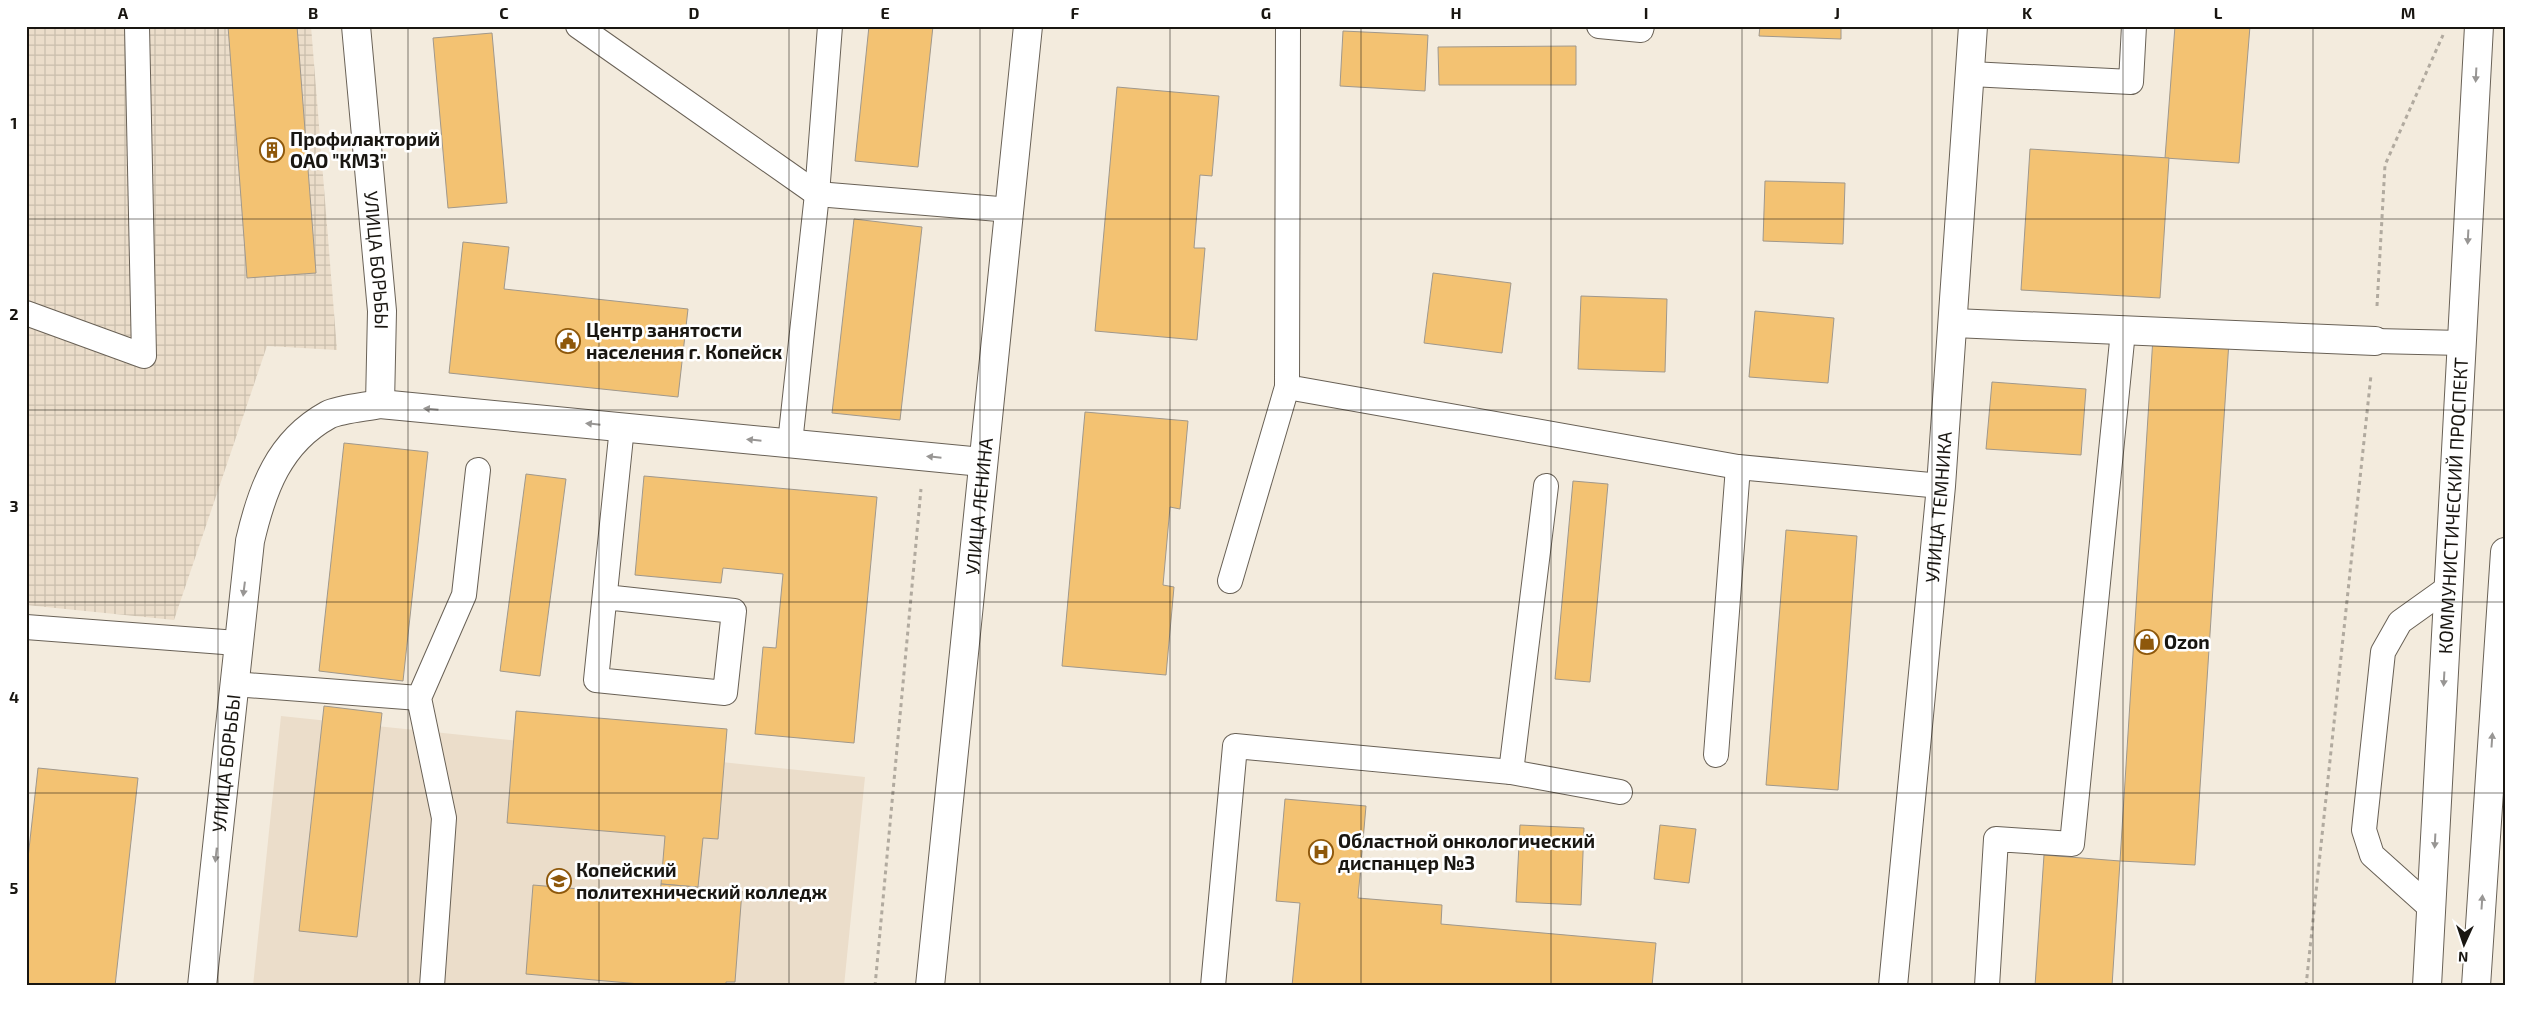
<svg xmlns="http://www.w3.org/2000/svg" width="2531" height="1012" font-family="'Exo 2',sans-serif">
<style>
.industrial{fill:url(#industrial-grid)}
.built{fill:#ebddca}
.building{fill:#f3c272;stroke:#a0988c}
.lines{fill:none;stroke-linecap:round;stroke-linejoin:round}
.service-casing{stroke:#696156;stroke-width:26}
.minor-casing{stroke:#696156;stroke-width:30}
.tertiary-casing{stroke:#696156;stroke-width:30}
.path{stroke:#b1aa9f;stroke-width:3;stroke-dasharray:4 4;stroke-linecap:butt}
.service{stroke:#fff;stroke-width:24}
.minor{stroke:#fff;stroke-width:28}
.tertiary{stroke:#fff;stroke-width:28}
.oneway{fill:#989694}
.grid{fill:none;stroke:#191611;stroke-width:1;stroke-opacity:0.55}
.labels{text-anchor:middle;stroke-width:5;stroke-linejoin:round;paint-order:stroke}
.poi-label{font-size:19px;font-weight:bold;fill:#191611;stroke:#fff;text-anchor:start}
.street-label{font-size:19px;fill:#191611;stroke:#fff}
.neatline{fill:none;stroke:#191611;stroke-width:2}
.grid-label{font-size:16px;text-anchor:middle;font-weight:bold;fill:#191611}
</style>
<defs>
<pattern id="industrial-grid" width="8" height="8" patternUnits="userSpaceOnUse" patternTransform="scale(1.25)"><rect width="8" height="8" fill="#ebddca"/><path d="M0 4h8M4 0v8" fill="none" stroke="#c9bdac"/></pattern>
</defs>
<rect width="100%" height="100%" fill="#f3ebdd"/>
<path class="industrial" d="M26 26H311L337 350 267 346 174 620 26 605Z"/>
<path class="built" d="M281 716 865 777 844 986H253Z"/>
<g class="building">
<path d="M228 26H297L316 273 247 278Z"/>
<path d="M869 26H933L918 167 855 161Z"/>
<path d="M1760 26H1841V39L1759 36Z"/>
<path d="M2175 26H2250L2239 163 2165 158Z"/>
<path d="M1343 31 1428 35 1425 91 1340 86Z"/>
<path d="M492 33 507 203 448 208 433 38Z"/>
<path d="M1576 46V85H1439L1438 47Z"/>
<path d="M1117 87 1219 96 1212 176 1200 175 1194 248H1205L1197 340 1095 331Z"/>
<path d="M2030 149 2169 158 2160 298 2021 290Z"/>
<path d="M1765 181 1845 183 1843 244 1763 241Z"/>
<path d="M854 219 922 227 900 420 832 413Z"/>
<path d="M463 242 509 247 504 289 688 309 678 397 449 373Z"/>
<path d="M1433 273 1511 283 1502 353 1424 343Z"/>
<path d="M1581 296 1667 299 1665 372 1578 369Z"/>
<path d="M1755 311 1834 318 1828 383 1749 377Z"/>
<path d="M2153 337 2229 341 2195 865 2120 861Z"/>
<path d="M1992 382 2086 389 2081 455 1986 449Z"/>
<path d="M1085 412 1188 421 1180 509 1170 507 1163 585 1174 587 1166 675 1062 666Z"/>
<path d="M344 443 428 452 403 681 319 671Z"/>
<path d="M526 474 566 479 540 676 500 671Z"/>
<path d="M644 476 877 497 854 743 755 734 763 647 776 648 783 574 723 568 721 583 635 575Z"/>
<path d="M1573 481 1608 484 1590 682 1555 679Z"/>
<path d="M1786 530 1857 536 1838 790 1766 785Z"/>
<path d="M324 706 382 713 357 937 299 931Z"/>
<path d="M516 711 727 729 718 839 703 838 698 887 661 884 665 836 507 823Z"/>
<path d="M38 768 138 778 115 986H26V876Z"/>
<path d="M1285 799 1366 806 1358 898 1442 905 1441 924 1656 943 1652 986H1292L1300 903 1276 901Z"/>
<path d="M1520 825 1584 828 1581 905 1516 902Z"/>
<path d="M1660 825 1696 829 1689 883 1654 879Z"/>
<path d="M2044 855 2120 861 2112 986H2035Z"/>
<path d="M661 884 742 891 735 982H726V986H663L526 974 533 885 660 896Z"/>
</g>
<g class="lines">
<defs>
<g id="service">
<path d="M578 26 817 194 1011 210"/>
<path d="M1288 26 1287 387 1738 467"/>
<path d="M1599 26 1641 30 1642 26"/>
<path d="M1971 74 2131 82 2134 26"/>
<path d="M26 313 144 356 137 26"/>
<path d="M2375 341 2462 343"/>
<path d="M790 443 817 194 830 26"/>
<path d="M1230 581 1287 387"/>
<path d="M605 597 734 611 725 693 596 680 622 427"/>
<path d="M26 627 237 643"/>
<path d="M234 684 419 698"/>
<path d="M1716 755 1738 467 1941 486"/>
<path d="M1511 772 1620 792"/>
<path d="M2431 908 2372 855 2364 830 2383 652 2400 622 2449 587"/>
<path d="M432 986 444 818 419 698 464 595 478 470"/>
<path d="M1213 986 1235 746 1511 772 1546 486"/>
<path d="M1987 986 1996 839 2072 844 2123 331"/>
</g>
<g id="minor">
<path id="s1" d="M356 26 382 311 380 404"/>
<path d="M1954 323 2375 341"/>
<path id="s2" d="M1893 986 1941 486 1973 26"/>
</g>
<g id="tertiary">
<path id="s3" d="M202 986 250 541C262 489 279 442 328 415 340 409 366 407 380 404L982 462"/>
<path id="s4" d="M930 986 1028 26"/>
<path id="s5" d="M2427 986 2479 26"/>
<path d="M2476 986 2505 552"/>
</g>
</defs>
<use href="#service" class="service-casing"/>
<use href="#minor" class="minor-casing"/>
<use href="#tertiary" class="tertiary-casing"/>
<g class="path">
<path d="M2377 306 2385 165 2443 35"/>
<path d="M875 986 921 489"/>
<path d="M2306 986 2371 375"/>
</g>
<use href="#service" class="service"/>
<use href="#minor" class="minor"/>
<use href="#tertiary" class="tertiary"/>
</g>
<defs><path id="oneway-solid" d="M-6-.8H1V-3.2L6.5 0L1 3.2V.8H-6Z" transform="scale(1.25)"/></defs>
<g class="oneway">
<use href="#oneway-solid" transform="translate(2476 75) rotate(93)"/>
<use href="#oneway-solid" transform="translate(2468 237) rotate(93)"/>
<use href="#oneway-solid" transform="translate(431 409) rotate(-175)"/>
<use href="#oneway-solid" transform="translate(593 424) rotate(-174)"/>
<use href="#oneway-solid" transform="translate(754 440) rotate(-174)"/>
<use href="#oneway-solid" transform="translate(934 457) rotate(-174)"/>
<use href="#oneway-solid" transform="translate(244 589) rotate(97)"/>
<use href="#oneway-solid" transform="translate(2444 679) rotate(93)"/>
<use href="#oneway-solid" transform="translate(2492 740) rotate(-86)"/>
<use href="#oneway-solid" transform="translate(2435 841) rotate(93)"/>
<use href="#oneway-solid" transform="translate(216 855) rotate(96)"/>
<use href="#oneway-solid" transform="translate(2482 902) rotate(-86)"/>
</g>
<path class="grid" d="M218 26V986M408 26V986M599 26V986M789 26V986M980 26V986M1170 26V986M1361 26V986M1551 26V986M1742 26V986M1932 26V986M2123 26V986M2313 26V986M26 219H2505M26 410H2505M26 602H2505M26 793H2505"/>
<defs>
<symbol id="building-ring" viewBox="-11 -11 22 22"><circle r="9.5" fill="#fff" stroke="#8e580b" stroke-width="1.5"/><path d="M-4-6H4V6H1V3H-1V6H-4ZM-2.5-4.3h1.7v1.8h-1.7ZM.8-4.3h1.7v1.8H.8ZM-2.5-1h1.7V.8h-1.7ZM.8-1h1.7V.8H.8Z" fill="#8e580b"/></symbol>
<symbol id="civic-ring" viewBox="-11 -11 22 22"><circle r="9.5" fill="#fff" stroke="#8e580b" stroke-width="1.5"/><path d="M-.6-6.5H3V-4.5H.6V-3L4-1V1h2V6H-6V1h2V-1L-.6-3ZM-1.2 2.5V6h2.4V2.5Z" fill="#8e580b"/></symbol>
<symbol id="shop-ring" viewBox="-11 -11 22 22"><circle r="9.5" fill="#fff" stroke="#8e580b" stroke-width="1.5"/><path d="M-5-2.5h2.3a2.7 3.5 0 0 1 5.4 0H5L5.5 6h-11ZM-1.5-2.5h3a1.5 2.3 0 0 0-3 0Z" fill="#8e580b"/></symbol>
<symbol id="hospital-ring" viewBox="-11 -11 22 22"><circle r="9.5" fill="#fff" stroke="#8e580b" stroke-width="1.5"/><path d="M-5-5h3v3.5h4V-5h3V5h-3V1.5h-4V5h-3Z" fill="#8e580b"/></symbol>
<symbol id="university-ring" viewBox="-11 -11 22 22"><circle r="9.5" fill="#fff" stroke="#8e580b" stroke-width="1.5"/><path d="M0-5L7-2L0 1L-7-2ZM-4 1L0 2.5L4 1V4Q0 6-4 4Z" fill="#8e580b"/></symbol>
</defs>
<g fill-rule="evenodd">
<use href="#building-ring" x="258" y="136" width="28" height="28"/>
<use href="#civic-ring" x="554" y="327" width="28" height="28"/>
<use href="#shop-ring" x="2133" y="628" width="28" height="28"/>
<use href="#hospital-ring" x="1307" y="838" width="28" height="28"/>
<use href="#university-ring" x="545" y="867" width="28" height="28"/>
</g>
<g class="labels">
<g class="poi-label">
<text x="290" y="146">Профилакторий<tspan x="290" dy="22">ОАО "КМЗ"</tspan></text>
<text x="586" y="337">Центр занятости<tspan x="586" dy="22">населения г. Копейск</tspan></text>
<text x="2164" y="649">Ozon</text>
<text x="1338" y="848">Областной онкологический<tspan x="1338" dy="22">диспанцер №3</tspan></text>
<text x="576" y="877">Копейский<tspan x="576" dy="22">политехнический колледж</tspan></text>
</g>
<g class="street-label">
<text dy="7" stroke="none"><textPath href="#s1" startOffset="235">УЛИЦА БОРЬБЫ</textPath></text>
<text dy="7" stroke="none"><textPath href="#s4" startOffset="482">УЛИЦА ЛЕНИНА</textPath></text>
<text dy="7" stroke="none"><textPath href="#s2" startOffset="481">УЛИЦА ТЕМНИКА</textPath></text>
<text dy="7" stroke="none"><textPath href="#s5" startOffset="481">КОММУНИСТИЧЕСКИЙ ПРОСПЕКТ</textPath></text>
<text dy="7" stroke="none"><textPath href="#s3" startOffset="224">УЛИЦА БОРЬБЫ</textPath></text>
</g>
</g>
<rect width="2531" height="1012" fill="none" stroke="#ffffff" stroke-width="55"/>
<g transform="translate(2464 944) rotate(183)" stroke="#ffffff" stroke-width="4" paint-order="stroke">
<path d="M0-4L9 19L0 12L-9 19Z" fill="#191611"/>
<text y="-8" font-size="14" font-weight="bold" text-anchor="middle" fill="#191611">N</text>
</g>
<rect x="28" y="28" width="2476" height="956" class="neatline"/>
<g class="grid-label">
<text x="123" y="19">A</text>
<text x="313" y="19">B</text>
<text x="504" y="19">C</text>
<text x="694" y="19">D</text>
<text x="885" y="19">E</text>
<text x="1075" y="19">F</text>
<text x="1266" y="19">G</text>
<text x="1456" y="19">H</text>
<text x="1646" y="19">I</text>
<text x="1837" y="19">J</text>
<text x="2027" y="19">K</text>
<text x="2218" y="19">L</text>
<text x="2408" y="19">M</text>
<text x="14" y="129">1</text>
<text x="14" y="320">2</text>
<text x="14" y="512">3</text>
<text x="14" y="703">4</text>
<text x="14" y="894">5</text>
</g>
</svg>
